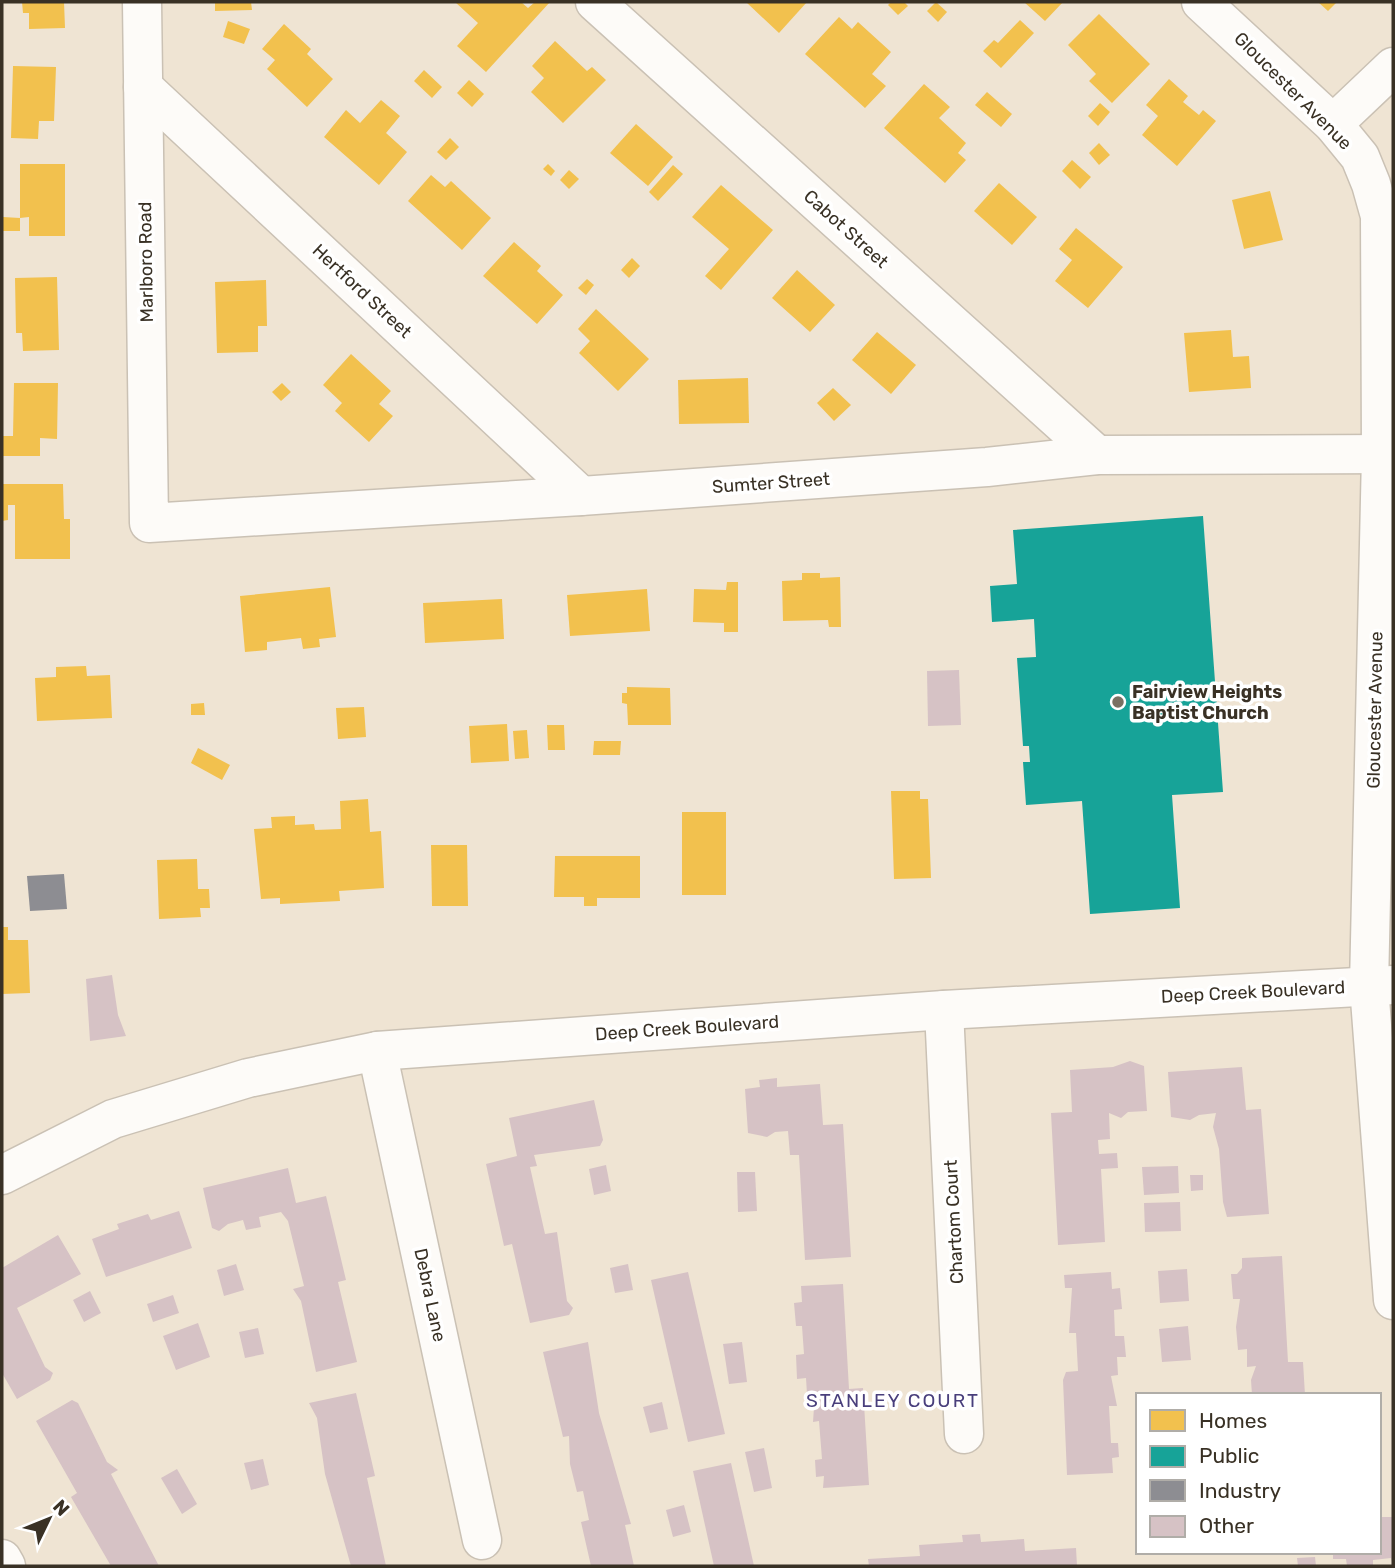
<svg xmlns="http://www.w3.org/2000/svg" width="1395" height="1568" font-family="Rubik,sans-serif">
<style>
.homes{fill:#f2c14e}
.public{fill:#17a398}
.industry{fill:#8d8d92}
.building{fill:#d6c2c5}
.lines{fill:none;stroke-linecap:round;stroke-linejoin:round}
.minor-casing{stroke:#cac1b4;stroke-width:41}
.minor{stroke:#fdfbf8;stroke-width:38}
.poi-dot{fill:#797062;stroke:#fff;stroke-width:2.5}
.labels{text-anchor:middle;stroke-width:7;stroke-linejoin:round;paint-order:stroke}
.street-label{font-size:18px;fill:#393125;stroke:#fff}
.poi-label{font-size:18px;font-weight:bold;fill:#393125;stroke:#fff;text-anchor:start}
.neighbourhood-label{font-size:19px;letter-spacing:2px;fill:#493f7c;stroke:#fff}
</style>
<rect width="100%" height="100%" fill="#efe4d3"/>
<g class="homes">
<path d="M22 2H64L65 28 29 29V13H23Z"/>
<path d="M215 2H251L252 10 215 11Z"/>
<path d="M455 2H521L528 8 535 2H550L486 72 457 46 478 23Z"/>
<path d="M746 2H807L779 33Z"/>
<path d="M891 2H904L908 6 898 15 888 5Z"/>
<path d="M936 2 947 12 938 22 927 11Z"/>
<path d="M1024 2H1063L1045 21Z"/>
<path d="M1318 2H1337L1328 11Z"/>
<path d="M1099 14 1150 64 1112 103 1089 81 1096 74 1068 45Z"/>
<path d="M839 17 852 29 858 22 891 52 872 74 886 86 865 108 805 54Z"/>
<path d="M1020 20 1034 33 1001 68 983 51 994 40 998 43Z"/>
<path d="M228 21 250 29 244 44 223 37Z"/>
<path d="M284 24 311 49 307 54 333 79 307 107 267 69 275 60 262 49Z"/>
<path d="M555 41 587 71 592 67 606 80 563 123 531 92 544 78 532 66Z"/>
<path d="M13 66 56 67 54 121H39L38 139 11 138Z"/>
<path d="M424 70 442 87 432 98 414 81Z"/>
<path d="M1169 79 1188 96 1183 102 1199 115 1203 110 1216 121 1177 166 1142 135 1158 116 1146 105Z"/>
<path d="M469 80 484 94 472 107 457 93Z"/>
<path d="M924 84 950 107 939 118 966 143 958 153 966 160 945 183 884 128Z"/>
<path d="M987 92 1012 114 1001 127 975 105Z"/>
<path d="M381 100 400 116 386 133 407 152 379 185 324 137 346 110 360 123Z"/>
<path d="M1100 103 1110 112 1098 126 1088 116Z"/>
<path d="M636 124 673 157 648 186 610 153Z"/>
<path d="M450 138 459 147 446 160 437 152Z"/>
<path d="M1099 143 1110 155 1099 165 1089 153Z"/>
<path d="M1072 160 1091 177 1080 189 1062 171Z"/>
<path d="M20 164H65V236H29V217L20 218Z"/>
<path d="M548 164 555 171 551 176 543 169Z"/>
<path d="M673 165 683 174 658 201 649 192Z"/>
<path d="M569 170 579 179 569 189 560 180Z"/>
<path d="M431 175 445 187 451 181 491 218 462 250 408 201Z"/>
<path d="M999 183 1037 217 1012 245 974 211Z"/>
<path d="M721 185 773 230 721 290 705 276 729 249 692 217Z"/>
<path d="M1270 191 1283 240 1244 249 1232 200Z"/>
<path d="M3 217 20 218V231H3Z"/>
<path d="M1076 228 1123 267 1088 308 1055 281 1072 260 1059 249Z"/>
<path d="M514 242 541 266 537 271 563 295 537 324 483 276Z"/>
<path d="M632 258 640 266 629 278 621 270Z"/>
<path d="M797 270 835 305 810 332 772 298Z"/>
<path d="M57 277 59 350 23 351 22 333H16L15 278Z"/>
<path d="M587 279 594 285 586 295 578 288Z"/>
<path d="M266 280 267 326H258V352L217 353 215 282Z"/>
<path d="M596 309 649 359 618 391 579 353 590 341 578 329Z"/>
<path d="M1231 330 1233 357 1249 356 1251 388 1189 392 1184 333Z"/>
<path d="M877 332 916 365 891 394 852 360Z"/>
<path d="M351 354 391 391 379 404 393 416 369 442 335 411 342 403 323 385Z"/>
<path d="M748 378 749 423 679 424 678 380Z"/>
<path d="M14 383H58L57 439 40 438V456H2V436H13Z"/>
<path d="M282 383 291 392 281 401 272 392Z"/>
<path d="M833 388 851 405 834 421 817 403Z"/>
<path d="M2 484H63L64 519H70V559H15V505H8V520L2 521Z"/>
<path d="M802 573H820V578L840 577 841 627H829L828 620 783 621 782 581 802 580Z"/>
<path d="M727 582H738V632H724V623L693 622 694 589 726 590Z"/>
<path d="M330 587 336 637 319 639 320 647 303 649 301 638 267 642V650L245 652 240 596Z"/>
<path d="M647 589 650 631 570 636 567 595Z"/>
<path d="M502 599 504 639 425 643 423 603Z"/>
<path d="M86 666 87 676 110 675 112 718 37 721 35 678 56 677V667Z"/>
<path d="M627 687 670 688 671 725H628L627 704 622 703V693H627Z"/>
<path d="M204 703 205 715H191V704Z"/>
<path d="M364 707 366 737 338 739 336 708Z"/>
<path d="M507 724 509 761 471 763 469 726Z"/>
<path d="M547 725H564L565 750H548Z"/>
<path d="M527 730 529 758 515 759 513 731Z"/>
<path d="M594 741H621L620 755H593Z"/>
<path d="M198 748 230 765 222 780 191 763Z"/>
<path d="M891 791H920V799H928L931 878 894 879Z"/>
<path d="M368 799 370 832 381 831 384 888 339 891 340 901 280 904V898L261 899 254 829 272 828 271 817 295 816V825L314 824 315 830 341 829 340 801Z"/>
<rect x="682" y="812" width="44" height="83"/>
<path d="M431 845H467L468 906H432Z"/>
<path d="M555 856H640V898H597V906H584V897H554Z"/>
<path d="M197 859 198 889H209L210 908H200L201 917 159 919 157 860Z"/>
<path d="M2 927H8V940H28L30 993 2 994Z"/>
</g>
<path class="public" d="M1203 516 1223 792 1172 795 1180 908 1090 914 1082 801 1026 805 1023 762H1030L1029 746H1023L1017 658 1036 657 1034 619 992 622 990 586 1017 584 1013 530Z"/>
<path class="industry" d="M64 874 67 909 30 911 27 876Z"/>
<g class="building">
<path d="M959 670 961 725 928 726 927 671Z"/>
<path d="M112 975 118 1015 126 1036 90 1041 86 979Z"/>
<path d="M1130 1061 1144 1066 1147 1111 1128 1112 1121 1118 1109 1113 1110 1139 1098 1140 1099 1154 1117 1153 1118 1168 1101 1169 1105 1242 1058 1245 1051 1113 1072 1112 1070 1070 1113 1067Z"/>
<path d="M1242 1067 1246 1110 1261 1109 1269 1214 1227 1217 1223 1202 1219 1149 1213 1127 1216 1113 1199 1115 1190 1120 1171 1117 1168 1072Z"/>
<path d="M777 1078V1087L820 1084 823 1125 843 1124 851 1257 805 1260 799 1155H790L788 1131 775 1132 767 1137 748 1133 745 1089 760 1087 759 1080Z"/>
<path d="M594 1100 603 1140 600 1146 534 1155 537 1166 530 1167 545 1234 557 1232 567 1301 573 1308 569 1315 530 1323 512 1244 504 1246 486 1164 517 1156 509 1118Z"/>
<path d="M606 1165 611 1191 594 1195 589 1169Z"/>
<path d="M1178 1166 1179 1193 1144 1195 1142 1167Z"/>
<path d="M288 1168 296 1203 326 1196 346 1280 338 1282 357 1362 316 1372 301 1301 293 1289 304 1286 288 1221 281 1212 259 1217 261 1227 246 1230 243 1220 228 1224 219 1231 212 1228 203 1188Z"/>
<path d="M737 1172H755L757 1211 738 1212Z"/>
<path d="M1190 1175H1203V1190L1191 1191Z"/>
<path d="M1180 1202 1181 1231 1145 1232 1144 1203Z"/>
<path d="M179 1211 192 1248 106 1277 92 1239 119 1229 117 1224 148 1214 151 1220Z"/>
<path d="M58 1235 81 1274 17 1308 45 1367 53 1373 50 1380 17 1399 2 1373V1268Z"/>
<path d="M1282 1256 1288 1362H1303L1305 1395H1252L1251 1380 1256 1366 1247 1367V1349L1238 1350 1236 1327 1240 1299H1233L1231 1274H1237L1242 1268V1258Z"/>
<path d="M236 1264 244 1290 224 1296 217 1270Z"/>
<path d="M628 1264 633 1290 615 1293 610 1268Z"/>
<path d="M1187 1269 1189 1301 1160 1303 1158 1271Z"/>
<path d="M688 1272 725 1434 688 1442 651 1280Z"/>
<path d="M1111 1272 1112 1289 1120 1288 1122 1309 1114 1310 1115 1336H1124L1126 1357H1117L1118 1375 1111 1376 1117 1406H1109L1111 1443H1118L1119 1457 1112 1458 1113 1473 1067 1475 1063 1380 1066 1372 1078 1371 1076 1333H1069L1072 1288H1065L1064 1275Z"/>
<path d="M843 1284 849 1389 863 1388 869 1485 823 1488 824 1476 816 1477 815 1460 822 1459 819 1421 813 1422 815 1393 807 1394 806 1378 797 1379 796 1355 804 1354 802 1326H796L794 1303 802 1302 801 1286Z"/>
<path d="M90 1291 101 1313 84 1322 73 1300Z"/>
<path d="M173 1295 179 1313 153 1322 147 1304Z"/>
<path d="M198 1323 210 1357 176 1370 163 1336Z"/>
<path d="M1188 1326 1191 1360 1162 1362 1159 1329Z"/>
<path d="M258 1328 264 1354 245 1358 239 1332Z"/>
<path d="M588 1342 599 1413 631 1524 625 1525 634 1566H591L581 1522 589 1520 583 1491 577 1492 570 1464 569 1436 563 1437 543 1352Z"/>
<path d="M742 1342 747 1382 729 1384 723 1344Z"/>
<path d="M356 1393 375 1476 367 1478 386 1566H351L325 1474 317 1418 309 1403Z"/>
<path d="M72 1400 78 1403 107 1462 118 1470 111 1474 159 1566H111L71 1497 77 1493 36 1421Z"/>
<path d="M662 1402 668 1429 650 1433 643 1407Z"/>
<path d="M764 1448 772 1488 754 1492 745 1452Z"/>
<path d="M263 1459 269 1485 251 1490 244 1463Z"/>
<path d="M731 1463 754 1566H714L693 1471Z"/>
<path d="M177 1469 197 1504 182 1514 161 1478Z"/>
<path d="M684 1505 691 1532 673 1537 666 1510Z"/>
<path d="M1379 1517H1393V1566L1391 1558 1373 1560V1566H1347L1346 1559H1333V1552H1379Z"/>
<path d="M980 1534 981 1542 1024 1539 1025 1551 1076 1548 1077 1566H869L868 1559 920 1556 919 1545 963 1542 962 1535Z"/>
<path d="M1315 1557 1316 1566H1298L1297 1558Z"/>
</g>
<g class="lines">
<defs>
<g id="minor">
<path d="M142 2 149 523 581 496 987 467 1097 455 1393 454"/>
<path d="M595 2 1097 455"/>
<path d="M1201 2 1333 124 1360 157 1371 184 1380 216 1381 455 1369 986 1393 1300"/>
<path d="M143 87 581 496"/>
<path d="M1333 124 1393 67"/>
<path d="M944 1010 964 1434"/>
<path d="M377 1051 482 1540"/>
<path d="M2 1175 113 1119 248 1078 377 1051 944 1010 1393 985"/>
<path d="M2 1559 6 1566"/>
</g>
</defs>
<use href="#minor" class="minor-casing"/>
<use href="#minor" class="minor"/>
</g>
<circle class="poi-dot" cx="1118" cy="702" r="7"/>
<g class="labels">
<g class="street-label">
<text transform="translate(1293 91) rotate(45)" y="6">Gloucester Avenue</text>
<text transform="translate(846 229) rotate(42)" y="6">Cabot Street</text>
<text transform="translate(146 262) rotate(-91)" y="6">Marlboro Road</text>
<text transform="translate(362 291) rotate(43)" y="6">Hertford Street</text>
<text transform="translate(771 483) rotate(-4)" y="6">Sumter Street</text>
<text transform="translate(1375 710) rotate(-89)" y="6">Gloucester Avenue</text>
<text transform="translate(1253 992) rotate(-3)" y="6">Deep Creek Boulevard</text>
<text transform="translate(687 1028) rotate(-4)" y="6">Deep Creek Boulevard</text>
<text transform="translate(954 1222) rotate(-93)" y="6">Chartom Court</text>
<text transform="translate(430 1295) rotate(78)" y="6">Debra Lane</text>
</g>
<g class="poi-label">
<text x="1132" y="698">Fairview Heights<tspan x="1132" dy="21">Baptist Church</tspan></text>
</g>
<g class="neighbourhood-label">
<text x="893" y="1407">STANLEY COURT</text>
</g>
</g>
<rect width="1395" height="1568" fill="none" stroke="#393125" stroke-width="7"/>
<rect x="1136" y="1393" width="245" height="161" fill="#ffffff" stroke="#b0ada8" stroke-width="2"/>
<rect x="1150" y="1410" width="35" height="21" fill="#f2c14e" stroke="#b0ada8" stroke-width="2"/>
<text x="1199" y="1428" font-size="21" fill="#393125">Homes</text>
<rect x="1150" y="1446" width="35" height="21" fill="#17a398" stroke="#b0ada8" stroke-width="2"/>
<text x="1199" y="1463" font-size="21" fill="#393125">Public</text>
<rect x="1150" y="1480" width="35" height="21" fill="#8d8d92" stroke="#b0ada8" stroke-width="2"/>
<text x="1199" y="1498" font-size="21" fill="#393125">Industry</text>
<rect x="1150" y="1516" width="35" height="21" fill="#d6c2c5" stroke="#b0ada8" stroke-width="2"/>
<text x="1199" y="1533" font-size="21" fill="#393125">Other</text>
<g transform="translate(49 1519) rotate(47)" stroke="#ffffff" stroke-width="5" paint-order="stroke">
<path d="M0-5L12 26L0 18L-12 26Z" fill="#393125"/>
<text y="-10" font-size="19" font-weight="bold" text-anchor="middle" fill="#393125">N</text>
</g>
</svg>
